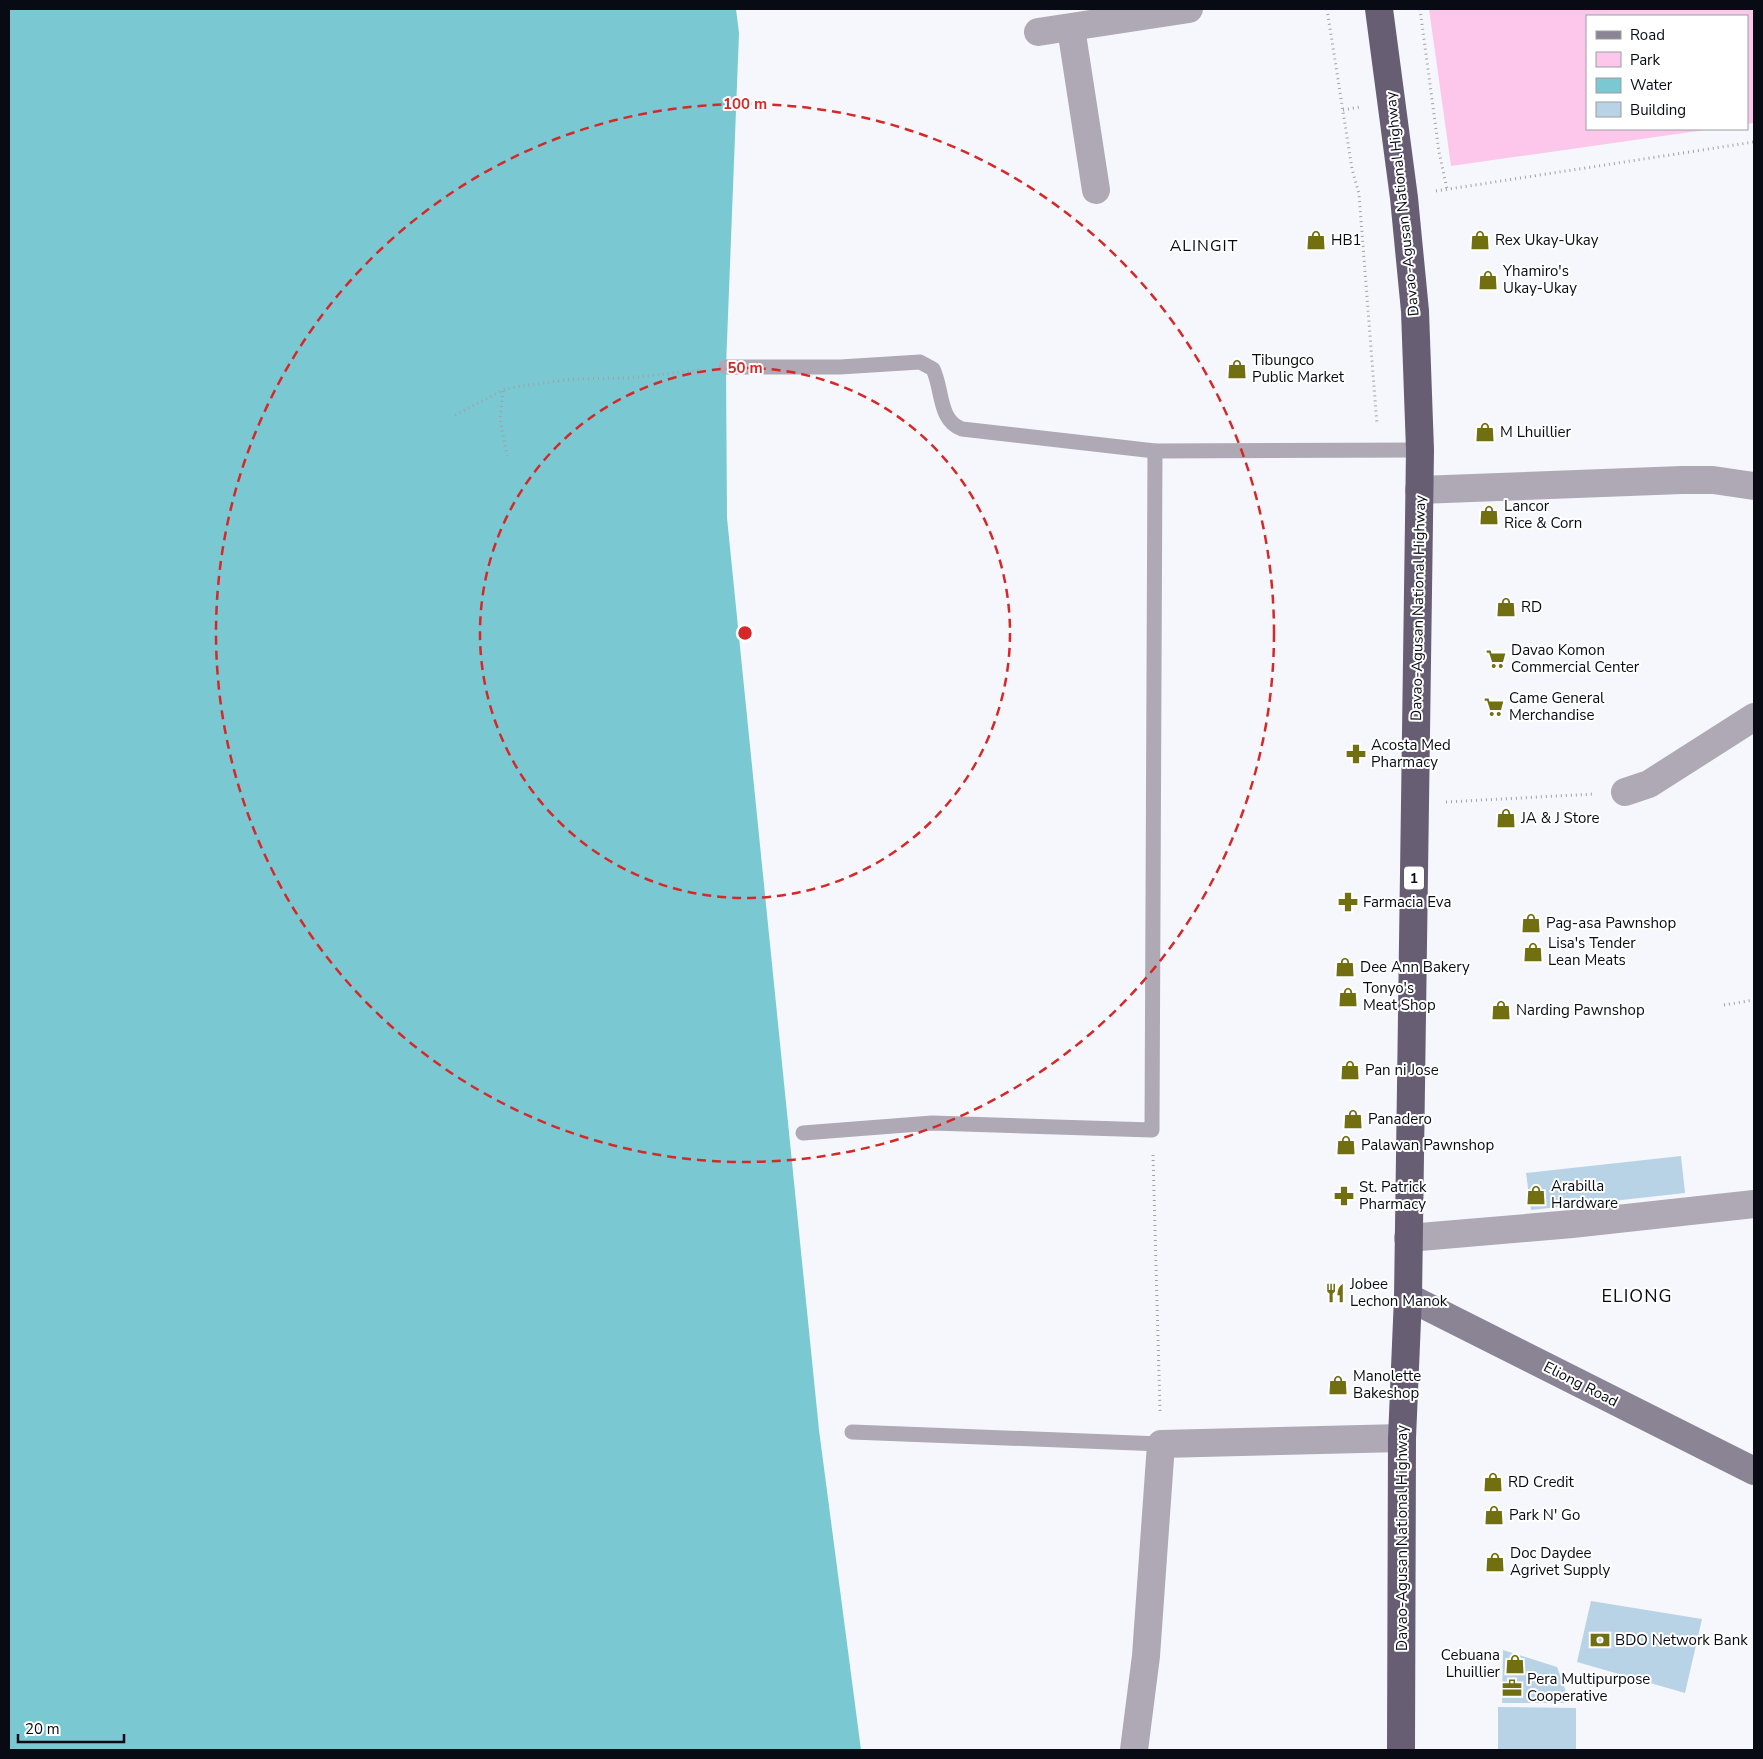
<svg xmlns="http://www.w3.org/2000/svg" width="1763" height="1759" font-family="'Nunito Sans',sans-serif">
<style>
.green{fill:#fcc7eb}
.water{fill:#7ac8d2}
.building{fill:#b9d3e6}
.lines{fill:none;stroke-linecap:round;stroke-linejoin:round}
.path{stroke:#a0a2a8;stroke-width:3;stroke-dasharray:1 4;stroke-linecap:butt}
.service{stroke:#aea9b5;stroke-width:15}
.minor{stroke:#aea9b5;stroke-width:28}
.secondary{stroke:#8b8495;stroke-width:28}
.trunk{stroke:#685e74;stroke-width:28}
.ring{fill:none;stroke:#d62828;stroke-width:2.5;stroke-dasharray:9 6}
.labels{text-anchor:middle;stroke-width:4;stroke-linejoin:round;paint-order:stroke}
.shield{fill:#fff;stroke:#52545a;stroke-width:1}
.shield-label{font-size:14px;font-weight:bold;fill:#080b14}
.street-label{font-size:15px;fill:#080b14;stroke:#fff}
.poi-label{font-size:15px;fill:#080b14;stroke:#fff;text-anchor:start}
.neighbourhood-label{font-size:16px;letter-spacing:1px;fill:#080b14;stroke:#fff}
.quarter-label{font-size:18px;letter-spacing:1px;fill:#080b14;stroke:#fff}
.centre{fill:#d62828;stroke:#fff;stroke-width:2.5}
.ring-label{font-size:15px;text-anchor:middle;font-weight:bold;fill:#d62828;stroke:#fff;stroke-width:4;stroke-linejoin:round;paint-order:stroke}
</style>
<rect width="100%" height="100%" fill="#f5f7fc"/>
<path class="green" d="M1429 9H1754V123L1747 124V16H1587V129H1712L1451 166Z"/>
<path class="water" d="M9 9H736L739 33 726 367 727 518 819 1430 861 1750H9Z"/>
<g class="building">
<path d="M1681 1156 1685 1193 1531 1210 1526 1173Z"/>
<path d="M1591 1601 1702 1619 1685 1693 1577 1662Z"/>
<path d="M1503 1650 1557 1667 1570 1703H1502Z"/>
<path d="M1498 1707 1576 1708V1750H1498Z"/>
</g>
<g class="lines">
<g class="path">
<path d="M1327 9 1352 169 1359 194 1377 425"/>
<path d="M1420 9 1439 152 1447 189"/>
<path d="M1343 110 1360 107"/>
<path d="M1436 191 1754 142"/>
<path d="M503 391 500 419 507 456"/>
<path d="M455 415 503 390 515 387 573 379 628 378 701 370"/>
<path d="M1446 802 1594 794"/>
<path d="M1724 1005 1754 1000"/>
<path d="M1153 1155 1160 1411"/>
</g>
<g class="service">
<path d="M726 367H840L920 362 933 369C943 390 938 420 962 429L1155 451 1420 450"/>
<path d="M803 1133 932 1123 1152 1130 1155 451"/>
<path d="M852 1432 1161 1444"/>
</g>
<g class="minor">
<path d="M1071 28 1096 190"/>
<path d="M1038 32 1189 9"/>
<path d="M1419 490 1682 480H1713L1754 486"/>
<path d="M1625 792 1649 784 1754 717"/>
<path d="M1408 1238 1572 1224 1754 1204"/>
<path d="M1134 1750 1146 1656 1161 1444 1402 1438"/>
</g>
<path class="secondary" d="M1408 1297 1754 1471"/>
<path class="trunk" d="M1379 9 1404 198 1415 311 1420 450 1408 1297 1402 1438 1401 1750"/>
</g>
<g class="ring">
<circle cx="745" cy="633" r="265"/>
<circle cx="745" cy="633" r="529"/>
</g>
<defs>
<symbol id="shop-bare" viewBox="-9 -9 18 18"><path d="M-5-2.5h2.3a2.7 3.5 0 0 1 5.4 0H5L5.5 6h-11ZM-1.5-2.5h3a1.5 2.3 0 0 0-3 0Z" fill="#716f10" stroke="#fff" stroke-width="2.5" paint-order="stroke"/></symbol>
<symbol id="supermarket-bare" viewBox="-9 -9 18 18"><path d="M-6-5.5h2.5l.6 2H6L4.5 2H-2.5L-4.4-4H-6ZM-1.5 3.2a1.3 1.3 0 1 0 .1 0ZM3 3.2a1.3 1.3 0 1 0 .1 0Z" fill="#716f10" stroke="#fff" stroke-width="2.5" paint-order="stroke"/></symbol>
<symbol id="pharmacy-bare" viewBox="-9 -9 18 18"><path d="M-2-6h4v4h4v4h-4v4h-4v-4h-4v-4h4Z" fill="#716f10" stroke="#fff" stroke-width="2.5" paint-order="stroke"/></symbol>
<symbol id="restaurant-bare" viewBox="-9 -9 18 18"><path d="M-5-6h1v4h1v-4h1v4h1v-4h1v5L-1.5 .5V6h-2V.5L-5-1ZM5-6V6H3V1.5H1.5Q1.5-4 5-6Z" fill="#716f10" stroke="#fff" stroke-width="2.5" paint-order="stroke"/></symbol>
<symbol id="bank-bare" viewBox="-9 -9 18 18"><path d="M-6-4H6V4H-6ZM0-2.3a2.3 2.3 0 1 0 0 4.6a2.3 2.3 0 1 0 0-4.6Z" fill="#716f10" stroke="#fff" stroke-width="2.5" paint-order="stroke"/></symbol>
<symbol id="office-bare" viewBox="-9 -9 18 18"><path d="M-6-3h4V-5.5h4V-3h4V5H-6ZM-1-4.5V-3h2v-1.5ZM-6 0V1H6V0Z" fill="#716f10" stroke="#fff" stroke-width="2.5" paint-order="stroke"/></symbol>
</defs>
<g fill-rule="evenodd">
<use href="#shop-bare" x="1302" y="226" width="28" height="28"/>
<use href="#shop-bare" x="1466" y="226" width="28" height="28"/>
<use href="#shop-bare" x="1474" y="266" width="28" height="28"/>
<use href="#shop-bare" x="1223" y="355" width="28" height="28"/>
<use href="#shop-bare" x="1471" y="418" width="28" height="28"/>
<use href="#shop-bare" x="1475" y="501" width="28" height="28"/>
<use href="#shop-bare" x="1492" y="593" width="28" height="28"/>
<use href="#supermarket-bare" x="1482" y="645" width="28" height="28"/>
<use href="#supermarket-bare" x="1480" y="693" width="28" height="28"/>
<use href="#pharmacy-bare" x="1342" y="740" width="28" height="28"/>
<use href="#shop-bare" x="1492" y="804" width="28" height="28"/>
<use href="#pharmacy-bare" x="1334" y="888" width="28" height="28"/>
<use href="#shop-bare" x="1517" y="909" width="28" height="28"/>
<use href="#shop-bare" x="1519" y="938" width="28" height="28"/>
<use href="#shop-bare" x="1331" y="953" width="28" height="28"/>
<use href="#shop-bare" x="1334" y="983" width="28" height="28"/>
<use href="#shop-bare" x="1487" y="996" width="28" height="28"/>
<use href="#shop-bare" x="1336" y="1056" width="28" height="28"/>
<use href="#shop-bare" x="1339" y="1105" width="28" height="28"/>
<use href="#shop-bare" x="1332" y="1131" width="28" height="28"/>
<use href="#shop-bare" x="1522" y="1181" width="28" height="28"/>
<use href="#pharmacy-bare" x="1330" y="1182" width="28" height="28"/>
<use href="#restaurant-bare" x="1321" y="1279" width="28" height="28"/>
<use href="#shop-bare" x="1324" y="1371" width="28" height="28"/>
<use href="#shop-bare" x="1479" y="1468" width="28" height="28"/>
<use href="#shop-bare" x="1480" y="1501" width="28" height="28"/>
<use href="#shop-bare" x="1481" y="1548" width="28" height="28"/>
<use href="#bank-bare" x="1586" y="1626" width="28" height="28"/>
<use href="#shop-bare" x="1501" y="1650" width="28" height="28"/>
<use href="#office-bare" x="1498" y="1674" width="28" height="28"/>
</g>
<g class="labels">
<rect class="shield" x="1404" y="866.5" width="20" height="23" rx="4"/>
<g class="shield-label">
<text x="1414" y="883">1</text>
</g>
<g class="street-label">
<text transform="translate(1402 204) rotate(-96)" y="5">Davao-Agusan National Highway</text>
<text transform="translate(1418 608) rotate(-89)" y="5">Davao-Agusan National Highway</text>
<text transform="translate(1581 1384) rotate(27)" y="5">Eliong Road</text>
<text transform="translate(1402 1538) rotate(-90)" y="5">Davao-Agusan National Highway</text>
</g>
<g class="poi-label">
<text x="1331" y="245">HB1</text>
<text x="1495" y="245">Rex Ukay-Ukay</text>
<text x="1503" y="276">Yhamiro's<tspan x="1503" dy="17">Ukay-Ukay</tspan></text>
<text x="1252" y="365">Tibungco<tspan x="1252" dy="17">Public Market</tspan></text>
<text x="1500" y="437">M Lhuillier</text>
<text x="1504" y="511">Lancor<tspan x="1504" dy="17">Rice &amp; Corn</tspan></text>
<text x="1521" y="612">RD</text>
<text x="1511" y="655">Davao Komon<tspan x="1511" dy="17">Commercial Center</tspan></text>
<text x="1509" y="703">Came General<tspan x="1509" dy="17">Merchandise</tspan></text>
<text x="1371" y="750">Acosta Med<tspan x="1371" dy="17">Pharmacy</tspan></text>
<text x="1521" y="823">JA &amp; J Store</text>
<text x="1363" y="907">Farmacia Eva</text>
<text x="1546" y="928">Pag-asa Pawnshop</text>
<text x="1548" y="948">Lisa's Tender<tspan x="1548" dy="17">Lean Meats</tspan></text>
<text x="1360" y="972">Dee Ann Bakery</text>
<text x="1363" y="993">Tonyo's<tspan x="1363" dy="17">Meat Shop</tspan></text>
<text x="1516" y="1015">Narding Pawnshop</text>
<text x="1365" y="1075">Pan ni Jose</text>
<text x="1368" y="1124">Panadero</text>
<text x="1361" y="1150">Palawan Pawnshop</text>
<text x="1551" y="1191">Arabilla<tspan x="1551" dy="17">Hardware</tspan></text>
<text x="1359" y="1192">St. Patrick<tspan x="1359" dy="17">Pharmacy</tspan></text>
<text x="1350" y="1289">Jobee<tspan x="1350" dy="17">Lechon Manok</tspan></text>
<text x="1353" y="1381">Manolette<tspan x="1353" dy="17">Bakeshop</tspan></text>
<text x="1508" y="1487">RD Credit</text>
<text x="1509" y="1520">Park N' Go</text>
<text x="1510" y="1558">Doc Daydee<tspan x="1510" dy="17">Agrivet Supply</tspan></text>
<text x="1615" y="1645">BDO Network Bank</text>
<text x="1500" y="1660" text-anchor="end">Cebuana<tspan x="1500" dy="17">Lhuillier</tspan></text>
<text x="1527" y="1684">Pera Multipurpose<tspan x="1527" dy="17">Cooperative</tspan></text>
</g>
<g class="neighbourhood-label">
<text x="1204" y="251">ALINGIT</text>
</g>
<g class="quarter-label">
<text x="1637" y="1302">ELIONG</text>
</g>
</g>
<circle cx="745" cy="633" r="8" class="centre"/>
<g class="ring-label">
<text x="745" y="109">100 m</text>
<text x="745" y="373">50 m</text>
</g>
<rect width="1763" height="1759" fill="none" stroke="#080b14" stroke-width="20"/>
<rect x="1586" y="15" width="162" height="115" fill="#ffffff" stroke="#9c9da1"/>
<rect x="1596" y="31" width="25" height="8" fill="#8b8495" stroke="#9c9da1"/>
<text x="1630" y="40" font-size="15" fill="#080b14">Road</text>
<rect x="1596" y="52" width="25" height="15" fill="#fcc7eb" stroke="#9c9da1"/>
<text x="1630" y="65" font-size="15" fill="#080b14">Park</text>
<rect x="1596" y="78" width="25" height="15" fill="#7ac8d2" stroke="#9c9da1"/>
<text x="1630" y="90" font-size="15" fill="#080b14">Water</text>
<rect x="1596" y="102" width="25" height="15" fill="#b9d3e6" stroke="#9c9da1"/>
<text x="1630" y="115" font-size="15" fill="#080b14">Building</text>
<path d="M18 1734v8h106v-8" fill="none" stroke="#080b14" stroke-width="2.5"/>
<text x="25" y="1734" font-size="15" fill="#080b14" stroke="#ffffff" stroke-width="4" paint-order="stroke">20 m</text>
</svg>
